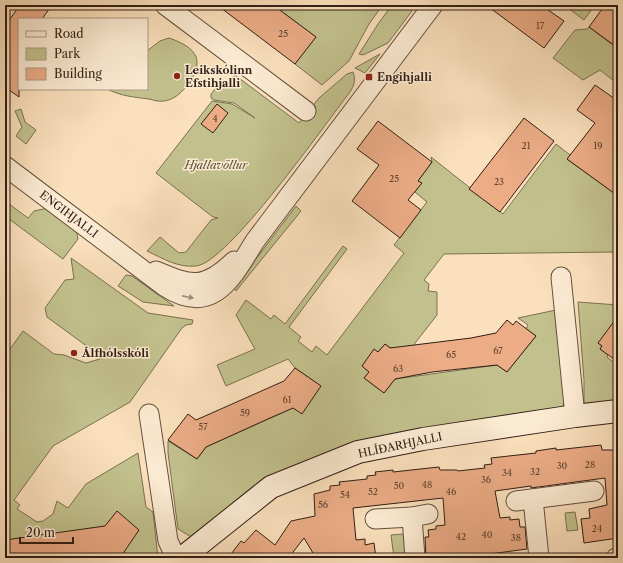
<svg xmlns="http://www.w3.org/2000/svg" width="623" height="563" font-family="'Libre Caslon Text',serif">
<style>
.green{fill:#c2c18d;stroke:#7a7050}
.building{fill:#ebac86;stroke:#311e14}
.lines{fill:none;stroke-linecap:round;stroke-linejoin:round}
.street-casing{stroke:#634e3e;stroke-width:21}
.secondary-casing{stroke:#311e14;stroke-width:24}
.street{stroke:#fcebd3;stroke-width:19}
.secondary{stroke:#fcebd3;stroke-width:22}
.oneway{fill:#a18f7d}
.poi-dot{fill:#8f2418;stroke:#fcebd3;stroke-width:1.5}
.labels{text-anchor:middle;stroke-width:3;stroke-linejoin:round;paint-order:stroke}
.number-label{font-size:9px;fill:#604230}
.poi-label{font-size:11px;font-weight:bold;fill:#311e14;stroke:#fcebd3;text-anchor:start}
.park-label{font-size:11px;font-style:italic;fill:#5c4f38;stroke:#fcebd3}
.street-label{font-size:11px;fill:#311e14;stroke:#fcebd3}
</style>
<rect width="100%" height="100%" fill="#fae0bc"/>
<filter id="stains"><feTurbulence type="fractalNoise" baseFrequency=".005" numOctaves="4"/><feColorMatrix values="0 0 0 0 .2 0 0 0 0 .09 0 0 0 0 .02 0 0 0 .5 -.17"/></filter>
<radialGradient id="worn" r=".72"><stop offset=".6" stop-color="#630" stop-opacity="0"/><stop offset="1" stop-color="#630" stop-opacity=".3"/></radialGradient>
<g class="green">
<path d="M273 5H373L379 10 369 24 349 61 322 85 295 64 316 37Z"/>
<path d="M392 5H405L412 11 388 43 363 55 359 54 378 24Z"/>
<path d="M564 5H595L584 20Z"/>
<path d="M589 27 618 49V84L600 70 583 80 553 58 575 30 587 29Z"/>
<path d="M169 38C198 48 206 61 186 87 180 94 173 100 164 101 158 102 154 100 149 99 133 97 121 96 107 89H147V51L160 41Z"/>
<path d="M380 54 365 73 355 68Z"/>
<path d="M353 72C356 80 354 86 350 92 326 123 227 264 196 266 178 268 162 258 147 251L160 237 179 253 186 252 211 220 218 218 213 217 156 173 212 101 232 104 255 118 234 103 214 100 211 98V94L221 82 226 86 235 75 299 123 319 98 347 74Z"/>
<path d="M21 109 25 122 36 130 26 144 16 136 22 127 15 111Z"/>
<path d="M556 144 570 155 568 160 618 196V252L444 254 424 280 429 284 428 291 437 292V315L412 347 391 348 385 344 378 352 374 350 362 366 369 372 364 378 384 393 395 379 497 365 507 372 536 336 526 329 528 325 518 318 556 310 565 402 559 412 372 442 193 538 178 529 168 453V441L197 459 206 447 293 408 302 413 321 386 295 368 288 359 226 386 217 365 255 349 236 315 246 300 271 319 274 315 285 324 343 246 347 249 289 327 301 337 298 341 312 352 316 346 327 355 404 253 394 245 427 202 415 192 421 183 418 181 432 162 431 157 503 214Z"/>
<path d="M5 201 28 218 34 211 48 208 76 228 78 239 63 259 5 216Z"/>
<path d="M296 206 301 211 236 291 234 288Z"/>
<path d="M71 258 148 313 193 320 192 324 186 325 182 328 130 402 53 446 14 500 20 505 17 509 37 522 43 521 53 514 57 501 68 508 86 484 138 453 146 507 153 512 158 558H5V356L23 331 54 354 64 355 86 363 103 358 47 317 45 308 65 280 74 279Z"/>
<path d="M126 275 132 276 174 306 143 302 118 286Z"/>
<path d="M578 302 618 305V323L612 325 598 343 602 346 600 349 608 355 607 357 618 366V405L584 410V380Z"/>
<path d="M575 512 578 530 567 531 565 513Z"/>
<path d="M404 534 407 556 394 558 391 535Z"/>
</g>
<g class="building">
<path d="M20 5H52L42 19H19V97L5 87V26Z"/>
<path d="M217 5H273L316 37 295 64Z"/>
<path d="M486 5H541L564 21 544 48Z"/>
<path d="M605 5H618V48L589 27Z"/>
<path d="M595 85 618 101V196L567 159 595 123 577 110Z"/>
<path d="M217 104 228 113 213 133 201 124Z"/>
<path d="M524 118 554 141 500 212 469 189Z"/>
<path d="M378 121 432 162 418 181 422 183 408 200 421 210 400 238 352 201 379 165 357 149Z"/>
<path d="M618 316V362L600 349 602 346 598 343Z"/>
<path d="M507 320 513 325 516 321 536 336 507 372 497 365 432 372 395 379 384 393 364 378 369 372 362 366 374 349 378 352 385 344 390 348 471 338 496 333Z"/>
<path d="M295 368 321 386 302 414 293 408 270 418 206 447 197 459 168 440 188 414 196 420 284 381Z"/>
<path d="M601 445 602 450H618V538L584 543 581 519 590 518 589 509 607 505 605 478 531 488V486L495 491 500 518 510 517V520L519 519 520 527H525L527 549 460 558H426L425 537H429L428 530 436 529V526L445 525 443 498 353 508 356 540 365 539V545L374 543 376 558H316L304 538 290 556 292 558H228L241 541 244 543 256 530 275 545 291 521 315 516 314 494 330 490V486L340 485 339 482 367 479V476L376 475 375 472 393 470V472L439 467 440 470H457L458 471 485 468 484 465 492 464 491 458 536 453V451L556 448V450Z"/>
<path d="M117 511 139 530 120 558 109 556 76 558H5V540L105 526Z"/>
</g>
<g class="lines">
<defs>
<g id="street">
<path d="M165 5 306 111"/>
<path d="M5 166 164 286C213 318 232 278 255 241L433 5"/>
<path d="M156 271C191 286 204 290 234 261"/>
<path d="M561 277 575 416"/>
<path d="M149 414 168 541 176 558"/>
<path d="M533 499 539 558"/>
<path d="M516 501 594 491"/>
<path d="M412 517 415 558"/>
<path d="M375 519 412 517 428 514"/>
<path d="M616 558H618"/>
</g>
<path id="secondary" d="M182 558 271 487 358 452 423 439 575 416 618 411"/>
</defs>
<use href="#street" class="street-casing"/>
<use href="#secondary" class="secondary-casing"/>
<use href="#street" class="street"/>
<use href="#secondary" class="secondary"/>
</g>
<defs><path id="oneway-solid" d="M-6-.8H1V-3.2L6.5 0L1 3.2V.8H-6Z"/></defs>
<use class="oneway" href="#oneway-solid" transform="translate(188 297) rotate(11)"/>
<g class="poi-dot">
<circle cx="177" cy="76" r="4"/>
<rect x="365" y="73" width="8" height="8" rx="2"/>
<circle cx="74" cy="353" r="4"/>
</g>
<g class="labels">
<g class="number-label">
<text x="540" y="29">17</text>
<text x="283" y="37">25</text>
<text x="215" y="122">4</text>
<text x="526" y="149">21</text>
<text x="598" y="149">19</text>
<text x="394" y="182">25</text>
<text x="499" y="185">23</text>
<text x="498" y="354">67</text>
<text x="451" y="358">65</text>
<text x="398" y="372">63</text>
<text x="287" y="403">61</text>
<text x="245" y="416">59</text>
<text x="203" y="430">57</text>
<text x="590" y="468">28</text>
<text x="562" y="469">30</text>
<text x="535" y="475">32</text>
<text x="507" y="476">34</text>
<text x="486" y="483">36</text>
<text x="427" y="488">48</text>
<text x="399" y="489">50</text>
<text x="373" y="495">52</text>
<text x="451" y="495">46</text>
<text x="345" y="498">54</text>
<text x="323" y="508">56</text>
<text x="597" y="532">24</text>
<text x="487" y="538">40</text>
<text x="461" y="540">42</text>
<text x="516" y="541">38</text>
</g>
<g class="poi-label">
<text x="185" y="74">Leikskólinn<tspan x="185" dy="13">Efstihjalli</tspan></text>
<text x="377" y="81">Engihjalli</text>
<text x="82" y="357">Álfhólsskóli</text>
</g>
<g class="park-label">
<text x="216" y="169">Hjallavöllur</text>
</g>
<g class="street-label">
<text transform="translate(69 214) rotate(37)" y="4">ENGIHJALLI</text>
<text transform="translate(400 445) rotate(-12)" y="4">HLÍÐARHJALLI</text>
</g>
</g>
<rect width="623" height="563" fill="none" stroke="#fae0bc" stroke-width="20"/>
<rect x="6" y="6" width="611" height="551" fill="none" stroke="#311e14" stroke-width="2"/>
<rect x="10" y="10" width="603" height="543" fill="none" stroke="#311e14"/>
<rect x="18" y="18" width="130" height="72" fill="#fcebd3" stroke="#ab9987"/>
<rect x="26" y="31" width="20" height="6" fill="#fcebd3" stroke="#ab9987"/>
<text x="54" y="38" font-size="12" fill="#311e14">Road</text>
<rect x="26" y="48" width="20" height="12" fill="#c2c18d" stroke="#ab9987"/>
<text x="54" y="58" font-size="12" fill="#311e14">Park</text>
<rect x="26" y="68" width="20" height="12" fill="#ebac86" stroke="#ab9987"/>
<text x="54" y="78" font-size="12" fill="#311e14">Building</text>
<path d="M20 537v6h53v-6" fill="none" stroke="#311e14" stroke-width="2"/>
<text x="26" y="537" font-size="12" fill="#311e14" stroke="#fcebd3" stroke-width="3" paint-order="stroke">20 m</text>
<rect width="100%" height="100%" filter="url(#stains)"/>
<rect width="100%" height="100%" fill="url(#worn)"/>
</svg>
